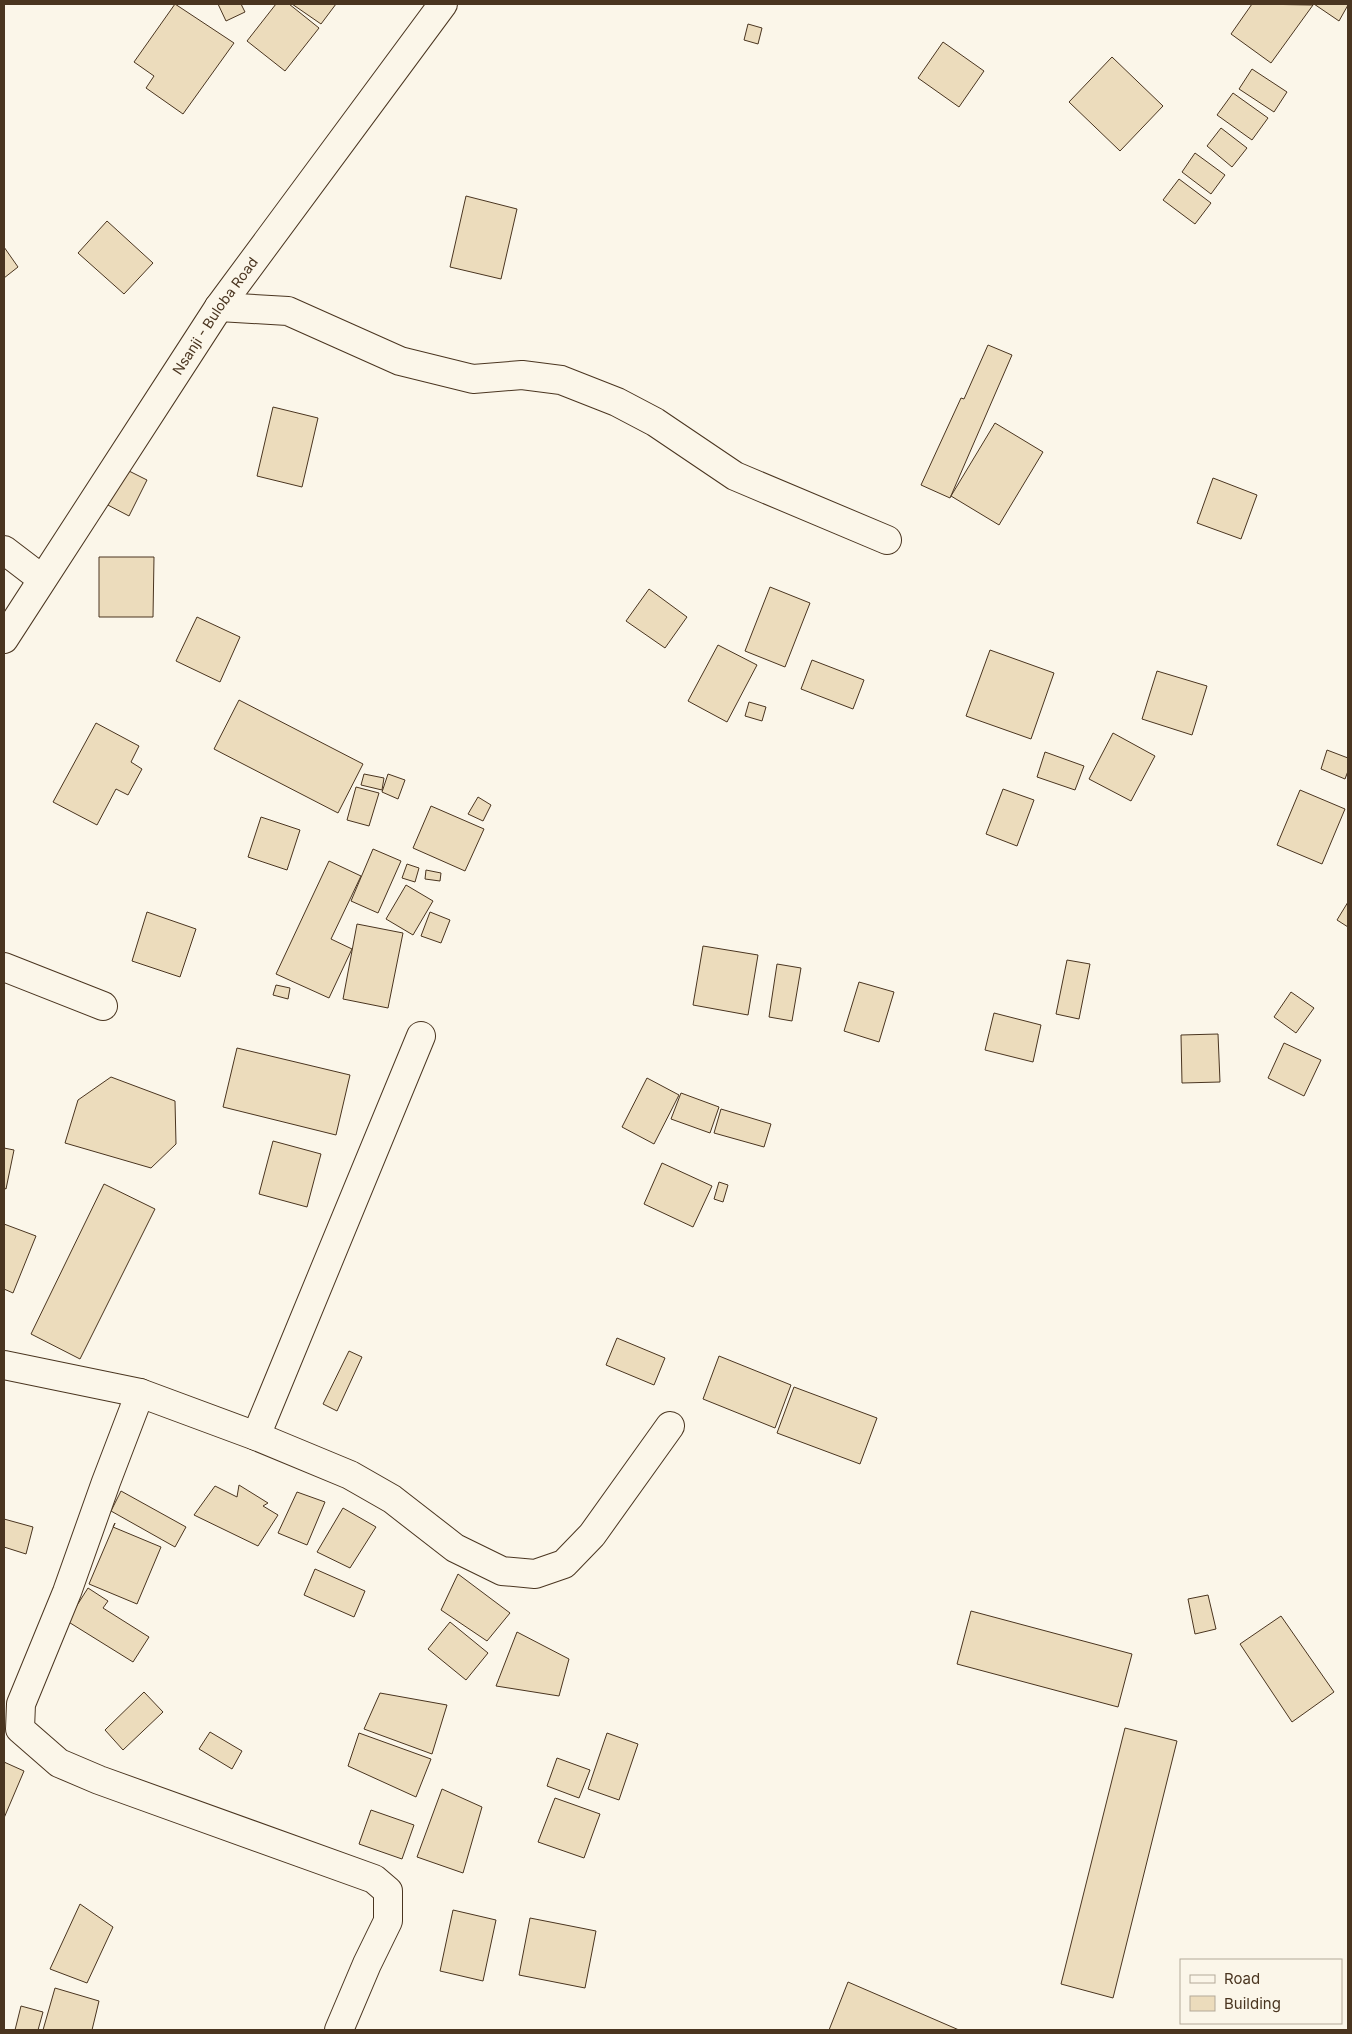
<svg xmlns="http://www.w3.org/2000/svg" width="1352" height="2034" font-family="Inter,sans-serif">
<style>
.building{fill:#ecdcbc;stroke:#4a3520}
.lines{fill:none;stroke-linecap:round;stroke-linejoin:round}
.minor-casing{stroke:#4a3520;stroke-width:30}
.major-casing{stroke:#4a3520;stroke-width:30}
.minor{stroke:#fbf6e9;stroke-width:28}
.major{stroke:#fbf6e9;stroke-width:28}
.labels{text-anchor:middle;stroke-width:4;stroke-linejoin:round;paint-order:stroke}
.street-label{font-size:14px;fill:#4a3520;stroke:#fbf6e9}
</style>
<rect width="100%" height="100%" fill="#fbf6e9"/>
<g class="building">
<path d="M175 4 234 43 183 114 146 88 154 76 134 62Z"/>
<path d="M218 4H241L245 12 226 21Z"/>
<path d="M276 4H289L319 28 285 71 247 41Z"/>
<path d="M292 4H336L321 24Z"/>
<path d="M1252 4 1313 5 1271 63 1231 34Z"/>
<path d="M1314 4H1348V5L1339 21Z"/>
<path d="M748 24 762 28 758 44 744 40Z"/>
<path d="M943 42 984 71 959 107 918 78Z"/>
<path d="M1112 57 1163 106 1120 151 1069 102Z"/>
<path d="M1252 69 1287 92 1274 112 1239 89Z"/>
<path d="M1233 93 1268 118 1252 140 1217 115Z"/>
<path d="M1221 128 1247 148 1232 167 1207 146Z"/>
<path d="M1195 153 1225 175 1211 194 1182 172Z"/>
<path d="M1179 179 1211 203 1195 224 1163 200Z"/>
<path d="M466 196 517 209 501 279 450 267Z"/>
<path d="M107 221 153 263 124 294 78 253Z"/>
<path d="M4 247 18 267 4 278Z"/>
<path d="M988 345 1012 355 950 498 921 485 961 398 964 399Z"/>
<path d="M273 407 318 418 302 487 257 476Z"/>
<path d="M995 423 1043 452 999 525 951 496Z"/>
<path d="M121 467 147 480 129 516 104 503Z"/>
<path d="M1213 478 1257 495 1241 539 1197 523Z"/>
<path d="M99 557H154L153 617H99Z"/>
<path d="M770 587 810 603 785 667 745 651Z"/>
<path d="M649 589 687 617 665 648 626 621Z"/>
<path d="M197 617 240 637 220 682 176 661Z"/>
<path d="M718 645 757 665 727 722 688 701Z"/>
<path d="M990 650 1054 673 1031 739 966 716Z"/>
<path d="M812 660 864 680 853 709 801 689Z"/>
<path d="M1157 671 1207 686 1192 735 1142 719Z"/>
<path d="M239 700 363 764 338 813 214 749Z"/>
<path d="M749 702 766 707 762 721 745 716Z"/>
<path d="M96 723 139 746 131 762 142 769 128 795 116 789 97 825 53 802Z"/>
<path d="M1113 733 1155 756 1131 801 1089 779Z"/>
<path d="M1327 750 1348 758V771L1345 779 1321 769Z"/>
<path d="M1045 752 1084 766 1075 790 1037 777Z"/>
<path d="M364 774 384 778 382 790 361 785Z"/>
<path d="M388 774 405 780 398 799 382 792Z"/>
<path d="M356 787 379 793 369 826 347 820Z"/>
<path d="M1003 789 1034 800 1017 846 986 834Z"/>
<path d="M1300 790 1345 809 1322 864 1277 845Z"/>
<path d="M478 797 491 805 483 821 468 814Z"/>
<path d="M431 806 484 829 465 871 413 848Z"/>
<path d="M261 817 300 830 287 870 248 857Z"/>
<path d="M373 849 401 861 378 913 351 901Z"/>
<path d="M329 861 361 876 331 939 352 949 329 998 276 974Z"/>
<path d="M407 864 419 868 415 882 402 878Z"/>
<path d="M426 870 441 873 440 881 425 879Z"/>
<path d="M406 885 433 901 413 935 386 919Z"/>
<path d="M1348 902V927L1337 920Z"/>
<path d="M147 912 196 929 180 977 132 961Z"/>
<path d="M430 912 450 920 441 943 421 936Z"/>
<path d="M357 924 403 933 388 1008 343 999Z"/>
<path d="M703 946 758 955 748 1015 693 1005Z"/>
<path d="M1067 960 1090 964 1079 1019 1056 1014Z"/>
<path d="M777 964 801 968 792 1021 769 1017Z"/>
<path d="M859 982 894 992 879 1042 844 1031Z"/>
<path d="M276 985 290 988 288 999 273 995Z"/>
<path d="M1291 992 1314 1008 1296 1033 1274 1017Z"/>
<path d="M994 1013 1041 1025 1033 1062 985 1050Z"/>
<path d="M1218 1034 1220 1082 1182 1083 1181 1035Z"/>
<path d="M1284 1043 1321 1060 1304 1096 1268 1078Z"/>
<path d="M237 1048 350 1075 336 1135 223 1107Z"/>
<path d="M111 1077 175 1101 176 1144 151 1168 65 1143 78 1100Z"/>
<path d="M647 1078 679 1095 654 1144 622 1127Z"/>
<path d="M681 1093 719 1107 710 1133 671 1119Z"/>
<path d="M721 1109 771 1124 764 1147 714 1133Z"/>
<path d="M273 1141 321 1154 307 1207 259 1194Z"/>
<path d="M4 1148 14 1150 6 1189 4 1188Z"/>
<path d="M662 1163 712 1186 693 1227 644 1204Z"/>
<path d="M719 1182 728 1185 723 1202 714 1199Z"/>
<path d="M104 1184 155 1209 80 1359 31 1334Z"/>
<path d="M4 1224 36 1236 13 1293 4 1289Z"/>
<path d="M617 1338 665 1358 654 1385 606 1365Z"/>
<path d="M349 1351 362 1357 337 1411 323 1404Z"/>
<path d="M719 1356 791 1385 775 1428 703 1399Z"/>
<path d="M794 1387 877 1418 860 1464 777 1433Z"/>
<path d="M239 1485 268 1503 263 1506 278 1515 258 1546 194 1515 215 1486 237 1497Z"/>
<path d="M121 1491 186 1527 175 1547 111 1511Z"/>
<path d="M297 1492 325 1502 307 1545 278 1533Z"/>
<path d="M343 1508 376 1527 350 1568 317 1552Z"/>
<path d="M4 1519 33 1527 26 1554 4 1547Z"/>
<path d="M115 1523 113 1527 161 1547 137 1604 89 1584Z"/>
<path d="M315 1569 365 1591 354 1617 304 1595Z"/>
<path d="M458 1574 510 1613 487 1641 441 1610Z"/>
<path d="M88 1588 108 1601 103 1608 149 1637 133 1662 67 1621Z"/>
<path d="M1208 1595 1216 1629 1195 1634 1188 1599Z"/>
<path d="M971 1611 1132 1654 1118 1707 957 1664Z"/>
<path d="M1281 1616 1334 1692 1292 1722 1240 1644Z"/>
<path d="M450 1622 488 1653 466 1680 428 1649Z"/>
<path d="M517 1632 569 1659 559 1696 496 1686Z"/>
<path d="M144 1692 163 1712 123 1750 105 1730Z"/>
<path d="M380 1693 447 1705 432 1754 364 1729Z"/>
<path d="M1125 1728 1177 1741 1113 1998 1061 1984Z"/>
<path d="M210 1732 242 1751 232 1769 199 1749Z"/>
<path d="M359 1733 431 1759 416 1797 348 1766Z"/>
<path d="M607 1733 638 1744 619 1800 588 1789Z"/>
<path d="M557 1758 590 1770 579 1798 547 1786Z"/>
<path d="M4 1762 24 1771 4 1818Z"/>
<path d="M442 1789 482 1807 463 1873 417 1857Z"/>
<path d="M555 1798 600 1814 584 1858 538 1842Z"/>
<path d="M371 1810 414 1825 402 1859 359 1844Z"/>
<path d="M80 1904 113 1927 87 1983 50 1969Z"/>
<path d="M453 1910 496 1920 483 1981 440 1971Z"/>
<path d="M530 1918 596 1931 585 1988 519 1975Z"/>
<path d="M848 1982 959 2030H829Z"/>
<path d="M55 1988 99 2001 92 2030H43Z"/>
<path d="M21 2006 43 2012 38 2030H15Z"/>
</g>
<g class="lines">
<defs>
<g id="minor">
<path d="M219 307 288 311 400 361 473 379 522 375 561 380 617 402 655 422 735 476 887 540"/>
<path d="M4 550 42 579"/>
<path d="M4 967 103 1006"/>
<path d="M4 1365 140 1393 256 1436 350 1475 392 1499 455 1548 502 1571 535 1574 564 1564 592 1535 670 1426"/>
<path d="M140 1393 106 1482 67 1592 21 1704 20 1729 59 1763 99 1780 374 1879 388 1891V1921L367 1964 339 2030"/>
<path d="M256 1436 421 1036"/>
</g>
<g id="major">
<path id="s1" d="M4 639 219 307 443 4"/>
</g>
</defs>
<use href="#minor" class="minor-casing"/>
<use href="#major" class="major-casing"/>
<use href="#minor" class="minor"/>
<use href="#major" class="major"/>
</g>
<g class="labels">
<g class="street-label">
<text dy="5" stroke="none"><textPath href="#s1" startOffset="386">Nsanji - Buloba Road</textPath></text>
</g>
</g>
<rect width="1352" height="2034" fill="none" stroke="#4a3520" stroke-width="10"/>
<rect x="1180" y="1959" width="162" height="65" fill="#fbf6e9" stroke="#b4a999"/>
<rect x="1190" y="1975" width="25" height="8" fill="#fbf6e9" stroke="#b4a999"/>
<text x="1224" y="1984" font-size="15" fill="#4a3520">Road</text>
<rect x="1190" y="1996" width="25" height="15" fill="#ecdcbc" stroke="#b4a999"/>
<text x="1224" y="2009" font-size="15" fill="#4a3520">Building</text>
</svg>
